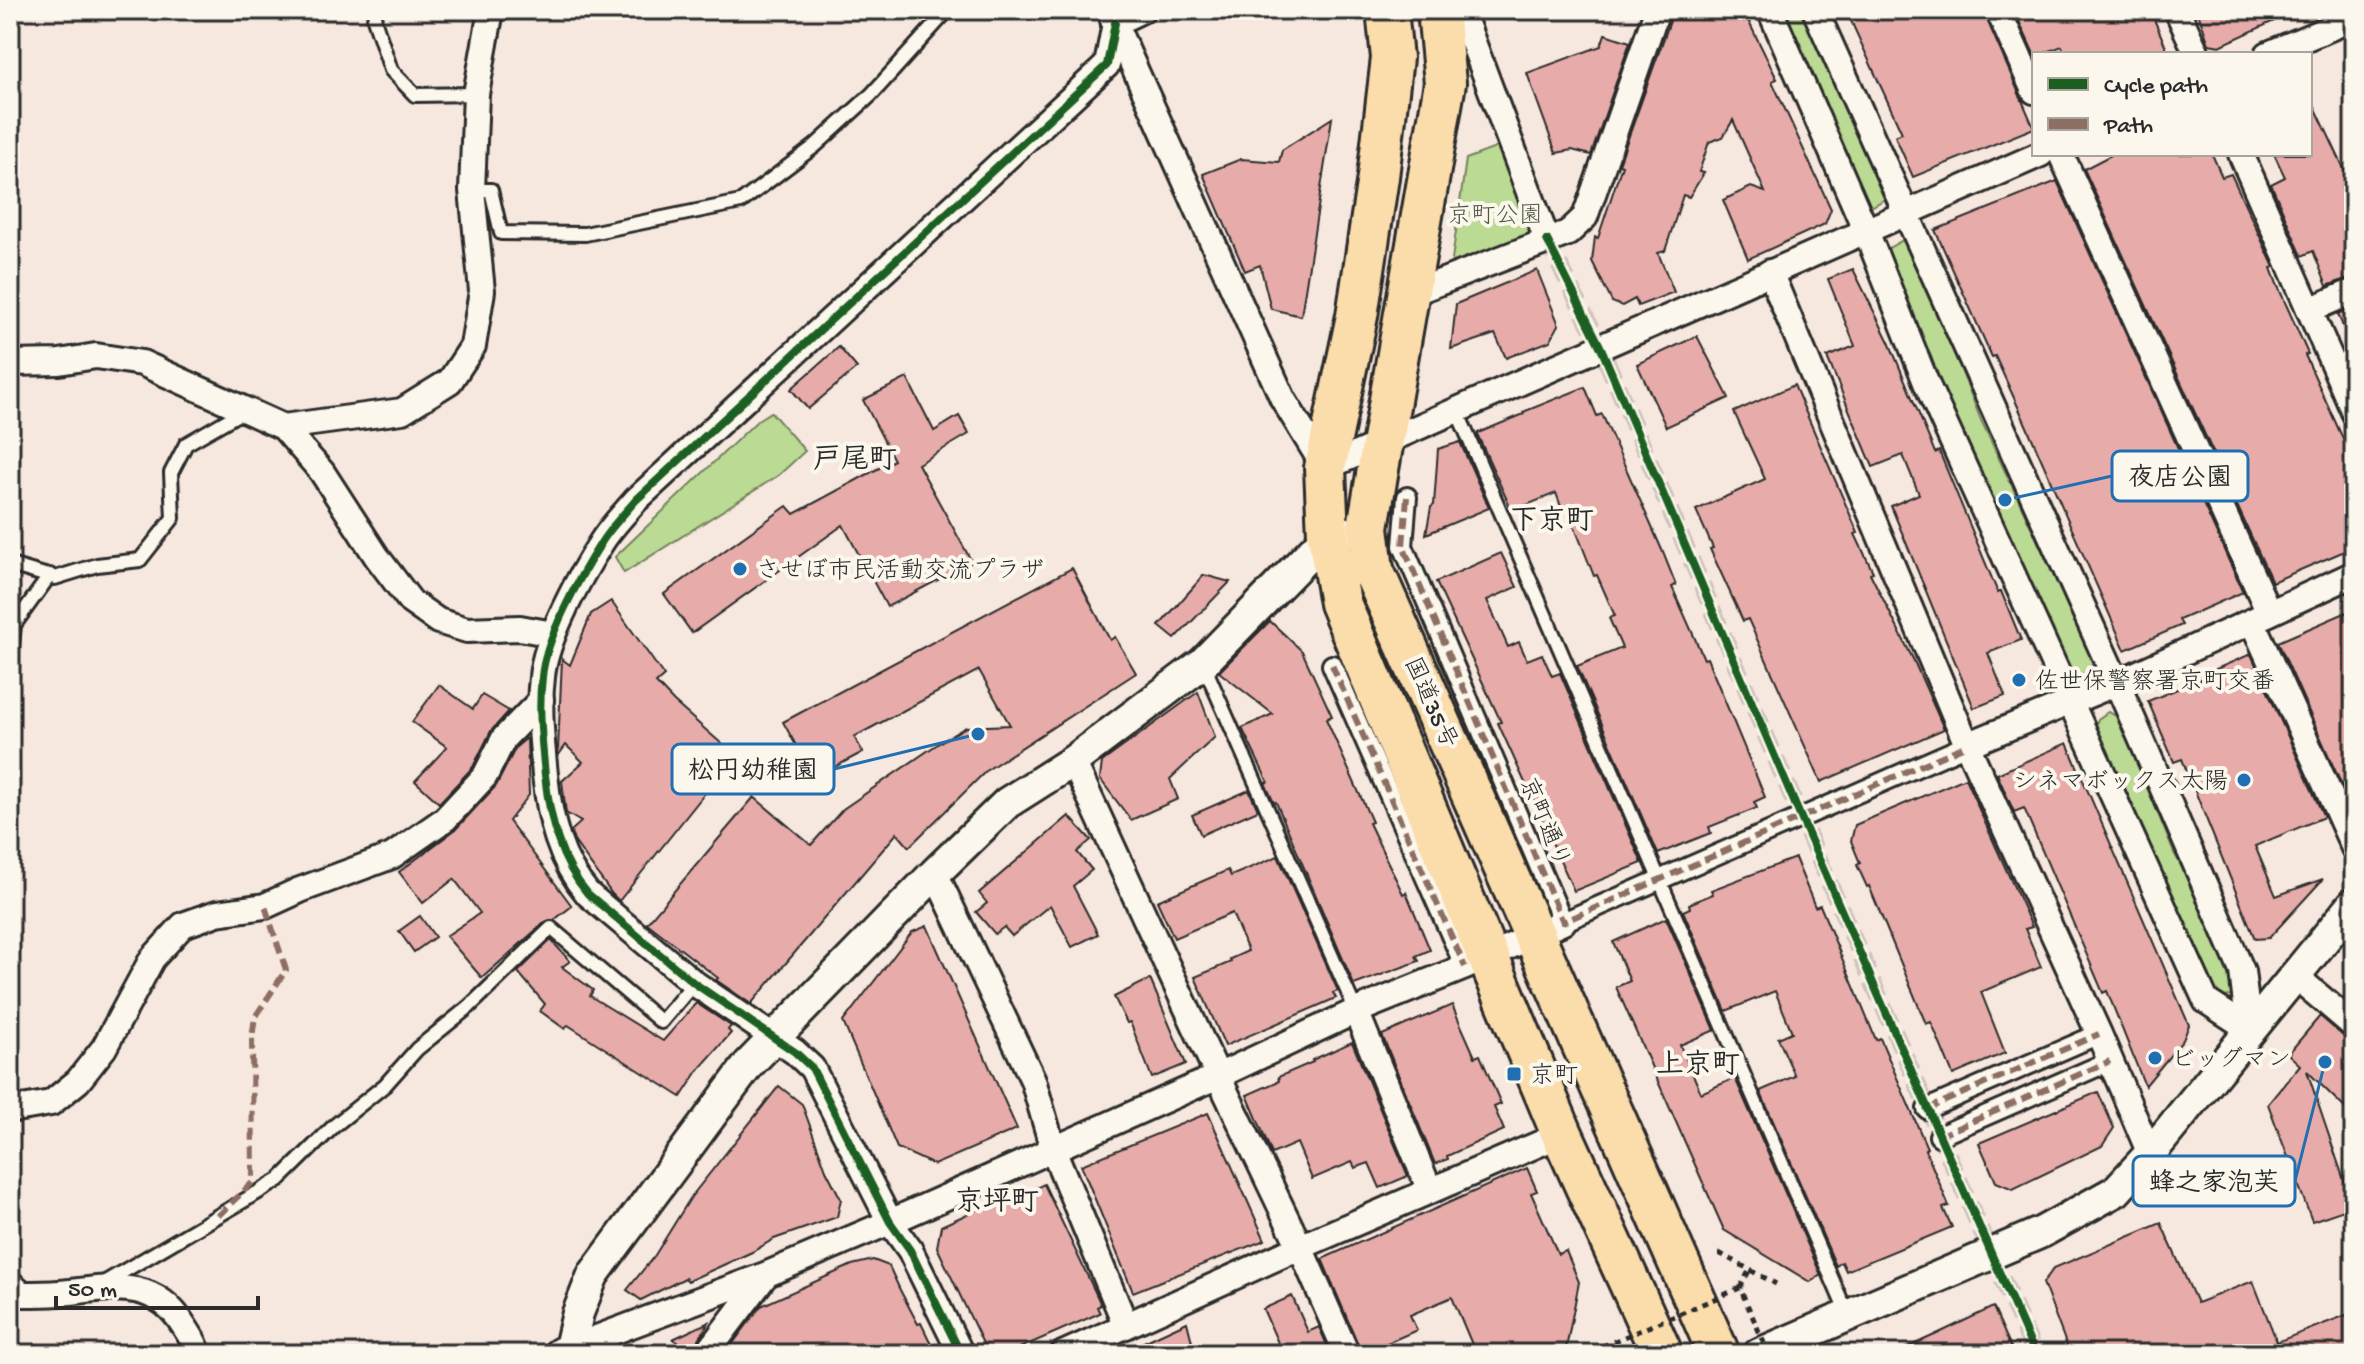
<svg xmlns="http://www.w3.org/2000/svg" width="2364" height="1364" font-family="'Gochi Hand','Klee One',sans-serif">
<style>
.green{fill:#bbda93;stroke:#73825f;stroke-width:2}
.building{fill:#e7aca9;stroke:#2b2b2b;stroke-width:2}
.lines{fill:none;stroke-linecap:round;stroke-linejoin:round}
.pedestrian-tunnel{stroke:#cec2bb;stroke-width:18;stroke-dasharray:18 9;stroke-linecap:butt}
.service-casing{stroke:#2b2b2b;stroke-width:18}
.pedestrian-casing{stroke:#2b2b2b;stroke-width:24}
.minor-casing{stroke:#2b2b2b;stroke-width:30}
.tertiary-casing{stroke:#2b2b2b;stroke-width:36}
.trunk-casing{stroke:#2b2b2b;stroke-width:46}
.path{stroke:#2b2b2b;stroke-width:5;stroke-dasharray:6 6;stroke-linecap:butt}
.service{stroke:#fbf7ec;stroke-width:12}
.pedestrian{stroke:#fbf7ec;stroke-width:18}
.minor{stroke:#fbf7ec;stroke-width:24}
.tertiary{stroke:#fbf7ec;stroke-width:30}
.trunk{stroke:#fbdcab;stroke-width:40}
.path-bridge{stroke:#2b2b2b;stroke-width:5;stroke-dasharray:6 6;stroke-linecap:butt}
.quiet{stroke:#8d6e63;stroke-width:6;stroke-dasharray:12 6;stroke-linecap:butt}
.cycleway-casing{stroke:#fbf7ec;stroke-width:13}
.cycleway{stroke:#1b5e20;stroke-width:8}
.poi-dot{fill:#1f6fb2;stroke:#fbf7ec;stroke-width:3}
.labels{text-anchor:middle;stroke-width:8;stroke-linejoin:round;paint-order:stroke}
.park-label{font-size:24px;fill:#4f5745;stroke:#fbf7ec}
.poi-label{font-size:24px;fill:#2b2b2b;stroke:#fbf7ec;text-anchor:start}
.street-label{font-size:24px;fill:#2b2b2b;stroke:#fbf7ec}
.quarter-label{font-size:28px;font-weight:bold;fill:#2b2b2b;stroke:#fbf7ec}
.leader{fill:none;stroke:#1f6fb2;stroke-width:3}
.callout-dot{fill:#1f6fb2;stroke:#fbf7ec;stroke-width:3}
.callout{fill:#fbf7ec;stroke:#1f6fb2;stroke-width:3}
.callout-label{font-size:26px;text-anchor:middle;font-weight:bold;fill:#2b2b2b}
</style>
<rect width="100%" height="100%" fill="#f7e8df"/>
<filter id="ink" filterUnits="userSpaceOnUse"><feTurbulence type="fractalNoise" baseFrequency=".0125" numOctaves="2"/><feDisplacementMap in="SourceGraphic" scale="16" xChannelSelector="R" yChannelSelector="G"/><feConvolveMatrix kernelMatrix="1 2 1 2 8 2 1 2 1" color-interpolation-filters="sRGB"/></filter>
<g filter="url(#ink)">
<g class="green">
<path d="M1779 10H1801L1887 198 1869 208Z"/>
<path d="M1506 144 1534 223 1530 239 1450 274 1466 159Z"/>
<path d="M1903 240 1957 360 1981 420 2093 659 2091 670 2078 676 2069 671C2004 532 1940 393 1887 249Z"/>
<path d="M771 412 805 451 779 475 624 573 615 557 759 419Z"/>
<path d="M2108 712 2119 717 2174 853 2200 899 2236 987 2232 996 2222 997 2211 988 2094 731 2098 719Z"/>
</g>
<g class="building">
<path d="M1674 10H1743L1777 79 1772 81 1831 209 1825 224 1748 259 1723 200 1751 187 1765 192 1733 120 1723 137 1709 142 1699 172 1704 173 1689 197 1683 195 1665 251 1658 253 1674 292 1638 306 1635 299 1622 306 1612 302 1592 261 1595 237 1598 238 1622 165 1619 164Z"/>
<path d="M1846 10H1983L2034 128 1913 177 1895 136 1902 133Z"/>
<path d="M2014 10H2150L2169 54H2065L2062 46 2042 54H2034Z"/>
<path d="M2197 10H2298L2220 46 2209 44Z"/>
<path d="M1605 34 1630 42 1591 155 1572 150 1556 153 1527 73 1601 46Z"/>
<path d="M2310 96 2354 190V276L2327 286 2313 251 2302 256 2271 184 2285 177 2274 154H2310Z"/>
<path d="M1332 118 1301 316 1271 309 1260 265 1245 271 1203 174 1241 159 1279 162 1282 150Z"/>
<path d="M2113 154H2212L2222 177 2231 174 2274 267 2271 268 2277 284 2308 354 2305 355 2354 463V547L2272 582 2084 169Z"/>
<path d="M2057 181 2243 592 2179 620 2182 625 2125 650 2024 420 1995 356 1992 357 1935 230Z"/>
<path d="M1853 269 1889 342 1935 453 1939 451 1998 593 2001 591 2021 640 1988 653 2005 696 1974 708 1891 506 1919 494 1903 455 1873 467 1827 357 1855 346 1828 279Z"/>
<path d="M1537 270 1559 325 1550 341 1506 358 1495 334 1451 349 1456 304Z"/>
<path d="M2354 307V352H2353L2338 314Z"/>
<path d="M1697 336 1729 398 1666 427 1637 364Z"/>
<path d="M839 347 857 368 808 409 791 389Z"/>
<path d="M907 378 934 431 959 416 969 434 918 464 972 562 887 607 843 525 692 633 664 594 787 506 794 514 894 460 863 400Z"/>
<path d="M1794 385 1858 533 1855 534 1873 572 1870 573 1914 661 1944 729 1821 782 1748 619 1743 621 1710 549 1713 548 1696 510 1765 479 1734 412Z"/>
<path d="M1585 387 1597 416 1602 414 1662 550 1676 585 1672 587 1704 659 1707 658 1765 797 1754 802 1757 808 1709 827 1711 833 1658 854 1577 666 1622 648 1609 618 1615 616 1597 575 1594 576 1568 510 1563 512 1556 493 1512 511 1478 436V433L1524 414 1523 412Z"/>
<path d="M1460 442 1489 508 1426 534 1431 507 1434 505 1438 449Z"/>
<path d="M1501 553 1517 587 1487 600 1508 647 1519 642 1527 660 1542 654 1552 676 1560 673 1642 863 1574 891 1498 723 1501 722 1436 582Z"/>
<path d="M1072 568 1110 640 1115 637 1136 673 987 770 909 847 897 833 751 1004 716 980 718 978 647 923 754 797 811 845 843 809 942 741 966 727 1010 725 979 670 854 737 863 752 814 778 783 722Z"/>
<path d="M1204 575 1230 582 1175 639 1159 626Z"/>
<path d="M611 601 664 676 656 683 674 702 722 744 711 757 725 768 619 901 612 894 574 841 571 831 581 822 566 813 562 781 583 762 566 745 558 756V749L562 659 570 665 591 614Z"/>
<path d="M2354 609V805L2351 806 2278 642Z"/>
<path d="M1270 621 1302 651 1332 716 1326 719 1372 822 1369 823 1403 894 1406 892 1430 950 1416 956 1419 961 1354 985 1276 802 1274 803 1265 783 1268 782 1242 728 1273 714 1219 672Z"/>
<path d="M2251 654 2324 817 2255 846 2276 896 2323 879 2269 938 2255 939 2182 759 2174 762 2148 701 2204 678 2202 675Z"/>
<path d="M439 685 473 709 482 695 509 711 491 731 473 767 439 803 415 781 447 747 412 722Z"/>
<path d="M1198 692 1215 737 1170 779 1178 799 1131 820 1100 779 1102 762Z"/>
<path d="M527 738 529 795 509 821 572 906 554 920 545 922 482 978 446 936 480 913 454 879 423 903 399 872 456 829 496 786 516 747Z"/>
<path d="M2067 743 2189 1025 2183 1040 2145 1086 2107 991 2103 993 2024 808 2014 812 1997 774Z"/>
<path d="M1965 778 2032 927 2025 929 2041 967 1981 992 2005 1053 1953 1075 1931 1022 1926 1024 1869 886 1867 887 1857 865 1860 863 1851 841 1855 825Z"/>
<path d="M1249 790 1258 810 1201 835 1192 815Z"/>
<path d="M1069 816 1091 840 1077 852 1092 870 1073 886 1098 934 1072 947 1050 905 1012 936 1004 927 995 934 976 912 987 903 979 893Z"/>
<path d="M1278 856 1338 991 1333 993 1336 998 1225 1046 1195 977 1231 962 1230 959 1248 951 1232 913 1174 938 1157 901 1228 870 1231 876Z"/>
<path d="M1795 858 1815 907 1820 905 1876 1040 1880 1038 1927 1148 1925 1149 1949 1206 1943 1208 1952 1227 1846 1271 1842 1262 1836 1266 1760 1091 1795 1076 1778 1038 1792 1032 1775 991 1726 1011 1683 911 1690 908 1689 904 1713 894 1711 890Z"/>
<path d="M420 916 435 937 414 952 399 931Z"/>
<path d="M1666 918 1715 1030 1680 1045 1701 1093 1735 1078 1821 1275 1810 1282 1724 1230 1616 987 1630 981 1613 942Z"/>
<path d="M927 926 1017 1129 934 1165 897 1148 843 1022 912 932Z"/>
<path d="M551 940 570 961 562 967 593 990 590 996 663 1041 696 1003 731 1026 728 1030 731 1033 700 1068 681 1097 568 1025 565 1029 540 1011 545 1004 518 972Z"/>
<path d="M1150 979 1186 1064 1152 1078 1130 1022 1127 1023 1114 997Z"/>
<path d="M1452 1005 1475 1057 1480 1055 1501 1104 1494 1107 1504 1130 1447 1156 1448 1159 1435 1164 1382 1035Z"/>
<path d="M2320 1016 2344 1037 2354 1041V1117L2307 1071 2353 1207 2312 1221 2268 1104 2300 1065 2288 1054Z"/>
<path d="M1352 1042 1408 1176 1380 1188 1369 1163 1355 1168 1352 1162 1312 1179 1297 1143 1272 1154 1247 1095 1279 1081 1278 1077 1313 1062 1312 1060Z"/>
<path d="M779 1086 802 1104 826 1170 841 1199 837 1217 774 1239 752 1252 688 1281 685 1278 641 1300 627 1290 655 1255 691 1197Z"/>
<path d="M2098 1092 2114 1128 2102 1146 2013 1189 1996 1182 1979 1143Z"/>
<path d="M1208 1113 1265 1240 1133 1292 1081 1165Z"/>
<path d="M1527 1168 1537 1191 1531 1193 1558 1254 1566 1251 1579 1282 1565 1354H1476L1452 1297 1410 1315 1417 1330 1362 1354 1322 1259Z"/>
<path d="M1044 1184 1097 1296 1101 1305 1097 1307 1100 1313 1006 1354H988L937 1247 941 1226 996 1201 997 1203 1020 1192 1022 1195Z"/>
<path d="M2161 1223 2197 1303 2253 1281 2277 1342 2354 1312V1354H2070L2043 1283 2054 1268Z"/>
<path d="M873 1260 889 1266 900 1290 918 1324 921 1323 936 1354H725L761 1306 852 1265Z"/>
<path d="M1292 1296 1308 1332 1319 1327 1331 1354H1260L1279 1345 1263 1309Z"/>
<path d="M1993 1307 2014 1354H1893L1939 1333Z"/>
<path d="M709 1322 692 1351 673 1339Z"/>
<path d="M1187 1322 1195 1354H1118Z"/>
</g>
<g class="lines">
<path class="pedestrian-tunnel" d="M1547 240 1601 348 1801 818 2035 1354"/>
<defs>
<g id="service">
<path d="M376 10 374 19 391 70 415 95 476 94"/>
<path d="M472 190H491L501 233 585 234 741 202 815 146 871 95 948 10"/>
<path d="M1457 411 1848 1316"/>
<path d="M10 565 55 578 97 565 140 560 173 518 171 473 186 444 245 410"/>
<path d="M1203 663 1356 1011"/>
<path d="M10 664 14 625 50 575"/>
<path d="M102 1284 279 1180 334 1126 385 1085 417 1049 470 1006 551 928 661 1022 694 983"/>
</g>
<g id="pedestrian">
<path d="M1407 497 1403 546 1563 922 1967 745"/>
<path d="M1332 665 1465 967"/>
<path d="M1927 1109 2099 1034"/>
<path d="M1939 1136 2110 1061"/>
</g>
<g id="minor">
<path d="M1461 10 1547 240"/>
<path d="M1770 10 1866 231 1927 385 2206 1001 2249 1029"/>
<path d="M1815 10 2117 683 2242 971 2249 1029"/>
<path d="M1998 10 2034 91"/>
<path d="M2177 10 2197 54"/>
<path d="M1113 20 1283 399 1325 468 2041 154"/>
<path d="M1115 23 1142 10"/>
<path d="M2268 54 2354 18"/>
<path d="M2061 154 2269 613"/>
<path d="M2241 154 2354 412"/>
<path d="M1770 272 1967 745 2099 1034 2150 1154"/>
<path d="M1407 295 1568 233 1585 217 1657 10"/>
<path d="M2309 310 2354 291"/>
<path d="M10 363 59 362 96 356 142 363 283 427 322 472 377 557 411 602 438 621 467 630 520 628 553 634"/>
<path d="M283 427 402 411 450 381 473 346 482 291 472 190 476 94 491 10"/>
<path d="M2252 621 2354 848"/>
<path d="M1967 745 2117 683 2354 574"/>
<path d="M1073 761 1218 1076 1300 1247 1347 1354"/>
<path d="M935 873 1033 1080 1053 1149 1126 1326"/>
<path d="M2294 975 2354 1026"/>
<path d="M1356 1011 1430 1191"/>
<path d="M10 1110 51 1103 78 1081 104 1048 152 959 183 925 217 913 265 906 300 890 392 856 445 819 485 776 504 738 541 700"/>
<path d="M10 1283 21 1294C33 1294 46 1294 59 1293 107 1289 153 1275 184 1326 190 1335 196 1344 198 1354"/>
<path d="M573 1354 570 1348 765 1275 890 1222 1218 1076 1356 1011 1465 967 1563 922"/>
<path d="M706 1354 765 1276"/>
<path d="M961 1354 910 1250 890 1222 812 1068 795 1052 694 983 588 894C559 860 550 820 545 775 542 743 538 709 542 677 545 639 580 576 601 543 610 528 624 514 636 500L1107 65 1115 23"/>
<path d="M1063 1354 1300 1247 1562 1134"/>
</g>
<g id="tertiary">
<path d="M559 1354 570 1348 578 1313 593 1275 749 1064 935 873 1007 803 1073 761 1203 663 1328 535 1343 532"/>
<path d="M1759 1354 2042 1232 2116 1191 2150 1154 2354 903"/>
</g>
<g id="trunk">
<path d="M1387 10 1392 58 1378 177 1357 316 1325 468 1328 535 1340 603 1562 1134 1662 1354"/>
<path d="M1438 10 1445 83 1368 527 1373 570 1719 1354"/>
</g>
</defs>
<use href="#service" class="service-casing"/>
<use href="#pedestrian" class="pedestrian-casing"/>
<use href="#minor" class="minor-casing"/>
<use href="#tertiary" class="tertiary-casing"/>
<use href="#trunk" class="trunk-casing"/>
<g class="path">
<path d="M1719 1253 1776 1284"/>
<path d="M1740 1288 1749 1271"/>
<path d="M1595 1354 1596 1349"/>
</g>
<use href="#service" class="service"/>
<use href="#pedestrian" class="pedestrian"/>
<use href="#minor" class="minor"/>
<use href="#tertiary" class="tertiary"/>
<use href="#trunk" class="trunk"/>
<path class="path-bridge" d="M1598 1354 1596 1349 1740 1288 1769 1354"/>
<g class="quiet">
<path d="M1407 497 1403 546 1563 922 1967 745"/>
<path d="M1332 665 1465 967"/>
<path d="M1927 1109 2099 1034"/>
<path d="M1939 1136 2110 1061"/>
<path d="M218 1216 253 1182 252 1038 255 1017 286 970 265 906"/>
</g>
<defs>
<g id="cycleway">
<path d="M1547 240 1601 348 1801 818 2035 1354"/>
<path d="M961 1354 910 1250 890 1222 812 1068 795 1052 694 983 588 894C559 860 550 820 545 775 542 743 538 709 542 677 545 639 580 576 601 543 610 528 624 514 636 500L1107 65 1115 23"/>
</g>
</defs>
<use href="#cycleway" class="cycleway-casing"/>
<use href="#cycleway" class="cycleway"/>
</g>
</g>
<g class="poi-dot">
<circle cx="740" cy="569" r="8"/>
<circle cx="2019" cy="680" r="8"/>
<circle cx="2244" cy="780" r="8"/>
<circle cx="2155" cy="1058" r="8"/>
<rect x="1506" y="1066" width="16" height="16" rx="4"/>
</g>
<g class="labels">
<g class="park-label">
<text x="1495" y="222">京町公園</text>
</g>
<g class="poi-label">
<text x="756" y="577">させぼ市民活動交流プラザ</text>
<text x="2035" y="688">佐世保警察署京町交番</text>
<text x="2228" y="788" text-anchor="end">シネマボックス太陽</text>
<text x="2171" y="1066">ビッグマン</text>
<text x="1530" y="1082">京町</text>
</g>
<g class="street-label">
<text transform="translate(1432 702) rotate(66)" y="8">国道35号</text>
<text transform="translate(1546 822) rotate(67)" y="8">京町通り</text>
</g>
<g class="quarter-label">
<text x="855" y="467">戸尾町</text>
<text x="1552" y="528">下京町</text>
<text x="1698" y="1072">上京町</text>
<text x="997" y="1209">京坪町</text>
</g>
</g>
<path class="leader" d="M2005 500L2112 476M978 734L834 769M2325 1062L2295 1181"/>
<g class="callout-dot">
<circle cx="2005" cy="500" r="8"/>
<circle cx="978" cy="734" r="8"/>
<circle cx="2325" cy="1062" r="8"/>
</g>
<g class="callout">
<rect x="2112" y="451" width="136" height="50" rx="8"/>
<rect x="672" y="744" width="162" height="50" rx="8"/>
<rect x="2133" y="1156" width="162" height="50" rx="8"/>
</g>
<g class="callout-label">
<text x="2180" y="485">夜店公園</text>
<text x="753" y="778">松円幼稚園</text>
<text x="2214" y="1190">蜂之家泡芙</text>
</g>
<rect width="2364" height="1364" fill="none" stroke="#fbf7ec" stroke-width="40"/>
<rect x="20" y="20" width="2324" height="1324" fill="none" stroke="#2b2b2b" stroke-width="3" filter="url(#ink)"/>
<rect x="2032" y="52" width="280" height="104" fill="#fbf7ec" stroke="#a8a59f" stroke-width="2"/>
<rect x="2048" y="78" width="40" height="12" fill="#1b5e20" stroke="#a8a59f" stroke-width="2"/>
<text x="2104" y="92" font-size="24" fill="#2b2b2b">Cycle path</text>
<rect x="2048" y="118" width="40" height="12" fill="#8d6e63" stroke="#a8a59f" stroke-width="2"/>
<text x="2104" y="132" font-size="24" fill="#2b2b2b">Path</text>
<path d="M56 1296v12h202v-12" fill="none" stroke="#2b2b2b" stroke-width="4"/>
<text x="68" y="1296" font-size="24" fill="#2b2b2b" stroke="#fbf7ec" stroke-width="6" paint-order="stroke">50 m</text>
</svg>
